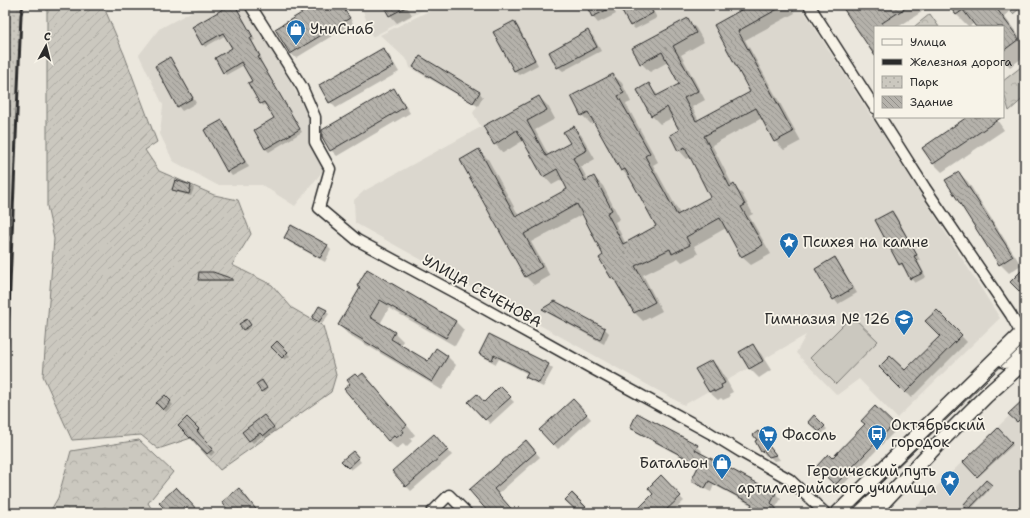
<svg xmlns="http://www.w3.org/2000/svg" width="1030" height="518" font-family="'Shantell Sans',sans-serif">
<style>
.built{fill:#dbd7ce}
.grass{fill:#cbc8bf;stroke:#7b7a75}
.forest{fill:url(#forest-crowns);stroke:#7b7a75}
.park{fill:url(#park-dots);stroke:#7b7a75}
.garden{fill:url(#garden-furrows);stroke:#7b7a75}
.shadow{fill:#0003}
.building{fill:url(#building-back-hatch);stroke:#2b2b2b}
.lines{fill:none;stroke-linecap:round;stroke-linejoin:round}
.street-casing{stroke:#2b2b2b;stroke-width:13}
.secondary-casing{stroke:#2b2b2b;stroke-width:17}
.street{stroke:#f7f3e8;stroke-width:10}
.secondary{stroke:#f7f3e8;stroke-width:14}
.tram{stroke:#2b2b2b;stroke-width:1}
.rail{stroke:#2b2b2b;stroke-width:3}
.labels{text-anchor:middle;stroke-width:3.5;stroke-linejoin:round;paint-order:stroke}
.poi-label{font-size:15px;fill:#2b2b2b;stroke:#f7f3e8;text-anchor:start}
.street-label{font-size:15px;fill:#2b2b2b;stroke:#f7f3e8}
</style>
<defs>
<pattern id="forest-crowns" width="20" height="18" patternUnits="userSpaceOnUse"><rect width="20" height="18" fill="#cbc8bf"/><path d="M2 6a3 3 0 1 1 6 0M12 15a3 3 0 1 1 6 0" fill="none" stroke="#aeaca4"/></pattern>
<pattern id="park-dots" width="8" height="8" patternUnits="userSpaceOnUse"><rect width="8" height="8" fill="#cbc8bf"/><path d="M2 2h.1M6 6h.1" fill="none" stroke="#aeaca4" stroke-width="1.8" stroke-linecap="round"/></pattern>
<pattern id="garden-furrows" width="10" height="10" patternUnits="userSpaceOnUse"><rect width="10" height="10" fill="#cbc8bf"/><path d="M-1 1l2-2M0 10L10 0M9 11l2-2" fill="none" stroke="#aeaca4"/></pattern>
<pattern id="building-back-hatch" width="6" height="6" patternUnits="userSpaceOnUse"><rect width="6" height="6" fill="#b5b2ab"/><path d="M-1 5l2 2M0 0l6 6M5-1l2 2" fill="none" stroke="#93918b"/></pattern>
</defs>
<rect width="100%" height="100%" fill="#ebe7dd"/>
<filter id="ink" filterUnits="userSpaceOnUse"><feTurbulence type="fractalNoise" baseFrequency=".025" numOctaves="2"/><feDisplacementMap in="SourceGraphic" scale="8" xChannelSelector="R" yChannelSelector="G"/><feConvolveMatrix kernelMatrix="1 2 1 2 8 2 1 2 1" color-interpolation-filters="sRGB"/></filter>
<g filter="url(#ink)">
<g class="built">
<path d="M204 5H247L311 119 309 139 325 168 295 206 262 185H217L173 161 160 134 163 105 139 55 159 29Z"/>
<path d="M361 5H433L372 37Z"/>
<path d="M441 5H800L1000 318 897 418 859 379 837 395 796 353 806 335 684 405 355 223 354 200 364 191 481 127 473 113 477 106 410 68 408 61 380 35Z"/>
<path d="M1025 414V513H910L1009 416 1017 422Z"/>
</g>
<path class="grass" d="M852 316 878 341 836 384 810 358Z"/>
<g class="forest">
<path d="M1007 5H1024L1013 14Z"/>
<path d="M930 14 939 27H915V26Z"/>
<path d="M1025 64V97L1009 111 1003 90V81Z"/>
<path d="M139 440 173 472 148 503 154 513H49L58 498 71 451Z"/>
</g>
<path class="park" d="M5 5H23L21 15 7 358 5 462Z"/>
<path class="garden" d="M47 5H103L124 54 157 142 145 150 159 171 214 195 238 200 251 234 232 265 272 285 292 308 323 326 336 375 331 392 220 470 191 438 158 449 141 435 72 440 43 376 54 239 47 206Z"/>
<g class="shadow">
<path d="M232 5H234L236 7 255 40 252 41 262 59 260 60 302 132 269 152 266 149 255 130 275 118 266 104 263 106 261 103 254 81 244 65 226 75 224 72 234 49 226 35 205 47 203 44Z"/>
<path d="M317 5H342L353 23 296 58 291 54 276 29Z"/>
<path d="M384 5H406L412 15 397 23 390 15Z"/>
<path d="M587 5H611L616 14 598 23 593 17Z"/>
<path d="M627 5H650L657 18 635 29 631 25Z"/>
<path d="M752 5H791L795 13 745 40 801 141 784 150 775 141 762 118 712 145 733 186 742 194 753 214 749 216 771 254 751 265 742 257 726 228 694 246 698 254 682 262 678 258 643 275 662 311 643 321 635 313 619 285 612 278 604 256 583 214 531 242 550 276 534 285 525 276 479 151 488 159 519 216 569 189 563 179 552 185 544 176 524 140 503 153 495 144 539 97 548 106 555 119 535 130 549 156 571 144 574 127 582 136 595 159 581 167 588 180 594 177 603 186 620 219 615 222 626 244 658 227 631 178 630 179 622 170 595 121 591 124 582 115 613 75 622 83 631 102 626 104 658 162 653 165 680 214 711 197 691 157 687 159 679 150 680 131 674 117 660 124 652 116 638 90 648 85 659 96 680 84 668 62 650 72 641 63 687 20 696 28 704 42 681 55 705 100 692 107 699 121 751 92 715 25Z"/>
<path d="M848 5H926L928 8 898 27H875V54Z"/>
<path d="M951 5H1019L1004 16 1025 44V56L1010 67 1003 59V27H977L974 23 969 27 957 15 950 6Z"/>
<path d="M513 22 518 26 538 65 519 75 515 71 494 32Z"/>
<path d="M588 32 593 36 601 51 563 71 558 67Z"/>
<path d="M383 49 389 55 399 72 336 108 330 102Z"/>
<path d="M170 58 174 63 196 103 182 111 178 106Z"/>
<path d="M414 67 479 92 483 97 478 106 419 72Z"/>
<path d="M393 89 399 95 410 113 337 156 331 150Z"/>
<path d="M969 117H995L1004 130 942 172 933 163Z"/>
<path d="M222 121 226 126 249 167 232 176 228 171Z"/>
<path d="M959 173 968 182 1021 265 1009 273 1000 264Z"/>
<path d="M191 186 194 188 191 196 176 192 174 189Z"/>
<path d="M892 212 896 216 920 260 918 261 926 277 915 283 911 279 905 268H904L900 264Z"/>
<path d="M285 238 327 246 331 250 325 262 289 242Z"/>
<path d="M835 258 839 263 857 293 838 304 834 299Z"/>
<path d="M199 279 232 280 233 281H201Z"/>
<path d="M361 289 455 321 464 330 455 346 389 308 380 324 394 332 403 341 400 346 428 362 448 357 456 365 442 390 348 334 339 325Z"/>
<path d="M544 309 605 329 609 333 604 344 548 313Z"/>
<path d="M326 311 329 314 322 324 313 318Z"/>
<path d="M937 311 967 342 911 398 880 367 905 372 941 336Z"/>
<path d="M247 321 251 327 245 331 240 324Z"/>
<path d="M490 335 548 365 553 369 543 387 531 381 527 376 528 374 499 359 496 364 485 358 480 353Z"/>
<path d="M277 343 290 356 285 360 272 347Z"/>
<path d="M752 345 761 354 771 370 759 378 750 369 740 353Z"/>
<path d="M712 361 721 370 733 392 729 394 730 397 723 400 721 398 718 400 709 392Z"/>
<path d="M363 374 372 383 415 435 410 439 412 441 406 447 403 444 397 449 388 441Z"/>
<path d="M263 382 267 390 263 393 257 384Z"/>
<path d="M500 388 514 402 490 424 470 402 484 403Z"/>
<path d="M165 396 173 405 166 412 158 403Z"/>
<path d="M573 400 591 419 558 449 541 430Z"/>
<path d="M1025 404V416L1018 422 1009 414Z"/>
<path d="M875 408 897 429 840 488 818 467 832 459 866 424Z"/>
<path d="M814 417 827 429 822 434 809 422Z"/>
<path d="M187 418 201 433 199 434 215 452 211 456 195 439 193 440 179 426Z"/>
<path d="M267 419 276 430 266 438 263 435 253 443 244 433Z"/>
<path d="M631 427 697 446 702 451 701 454 776 494 781 499 775 509 779 513H757L752 508 753 506 714 485 711 492 697 485 692 480 700 467 636 432Z"/>
<path d="M998 430 1013 445 978 477 964 462Z"/>
<path d="M758 432 763 437 780 460 774 461 768 455 766 456 762 451 758 441Z"/>
<path d="M438 440 452 455 411 491 393 472Z"/>
<path d="M530 446 540 457 498 494 515 513H491L470 490Z"/>
<path d="M353 452 361 462 351 470 343 461Z"/>
<path d="M661 477 684 501 671 513H635L655 494Z"/>
<path d="M986 481 992 487 970 510 964 505Z"/>
<path d="M572 495 586 508 582 513H580Z"/>
</g>
<g class="building">
<path d="M230 5H235L253 37 250 38 260 56 258 57 300 129 265 149 254 130 274 118 264 102 260 104 248 83 252 81 241 62 223 73 215 58 232 48 223 33 202 45 192 27Z"/>
<path d="M315 5H341L350 18 290 54 275 29Z"/>
<path d="M383 5H410L389 16Z"/>
<path d="M586 5H617L592 17Z"/>
<path d="M625 5H649L653 13 630 26 620 8Z"/>
<path d="M750 5H785L738 31 793 132 774 142 756 108 704 136 730 187 734 184 745 205 741 207 763 245 741 257 720 218 686 237 690 245 672 254 670 249 635 266 655 302 634 313 613 277 611 278 599 258 603 255 577 204 524 234 542 267 525 277 460 160 479 149 516 217 567 189 557 169 543 177 517 130 494 145 483 126 539 96 547 110 527 121 546 156 570 143 563 132 574 126 587 150 573 158 585 181 594 176 612 210 607 213 623 244 656 226 625 169 621 171 588 112 581 116 571 96 613 74 624 93 618 96 650 153 645 156 677 215 710 197 685 147 678 151 670 135 679 130 667 107 651 116 637 90 649 83 656 96 679 84 662 52 640 64 632 48 688 18 696 33 673 46 698 91 684 98 696 121 750 92 714 25Z"/>
<path d="M841 5H910L882 23 884 27H875V56Z"/>
<path d="M948 5H994L1019 39 1003 51V27H976L963 10 956 15Z"/>
<path d="M514 21 535 60 514 71 493 32Z"/>
<path d="M588 30 597 47 557 68 549 52Z"/>
<path d="M383 48 394 66 329 103 319 85Z"/>
<path d="M420 56 480 92 473 103 413 67Z"/>
<path d="M170 57 193 98 177 107 155 66Z"/>
<path d="M394 88 405 107 330 151 322 137V130Z"/>
<path d="M967 117H1002L933 164 922 148Z"/>
<path d="M222 120 245 162 227 172 204 130Z"/>
<path d="M959 172 1013 256 999 265 945 180Z"/>
<path d="M175 180 191 185 189 194 172 190Z"/>
<path d="M892 211 917 255 914 256 923 273 910 279 902 263 899 265 875 220Z"/>
<path d="M291 225 328 245 320 258 284 238Z"/>
<path d="M835 257 853 288 833 300 815 269Z"/>
<path d="M1025 267V297L1010 282Z"/>
<path d="M367 269 456 321 446 338 380 300 370 317 395 332 391 339 428 361 436 348 448 356 432 382 338 325 360 288 357 286Z"/>
<path d="M199 272H213L233 279V280H198Z"/>
<path d="M555 301 605 328 600 340 542 309Z"/>
<path d="M319 306 327 310 319 322 312 318Z"/>
<path d="M937 310 962 335 905 393 879 367 890 356 905 370 940 336 925 321Z"/>
<path d="M247 319 251 325 243 330 239 324Z"/>
<path d="M489 334 549 364 539 383 525 377 528 372 494 355 492 360 479 354Z"/>
<path d="M277 341 288 352 282 358 271 347Z"/>
<path d="M753 344 763 361 749 369 739 352Z"/>
<path d="M712 360 725 383 721 385 722 388 714 392 713 390 709 392 695 369Z"/>
<path d="M363 373 407 425 402 429 404 432 396 438 394 436 388 441 344 389 350 384 347 380 355 374 358 377Z"/>
<path d="M262 380 267 388 261 392 256 384Z"/>
<path d="M500 386 511 397 485 420 468 402 477 394 484 402Z"/>
<path d="M165 395 171 401 163 410 156 403Z"/>
<path d="M1025 398V414L1017 422 1008 414Z"/>
<path d="M573 399 587 414 553 445 539 430Z"/>
<path d="M875 406 894 424 835 485 816 467 828 454 832 458 865 424 861 421Z"/>
<path d="M637 413 698 445 695 450 776 493 771 503 780 513H760L750 508 752 504 709 481 705 488 691 481 699 465 630 428Z"/>
<path d="M264 415 274 427 263 436 260 433 249 441 242 432Z"/>
<path d="M814 415 825 426 819 432 808 422Z"/>
<path d="M187 417 199 429 197 431 213 449 207 454 191 437 190 438 178 426Z"/>
<path d="M998 428 1012 443 977 477 963 462Z"/>
<path d="M758 431 762 437 776 455 769 457 764 451 761 452 755 441 757 440 753 435Z"/>
<path d="M434 434 448 450 406 487 392 471Z"/>
<path d="M526 440 536 452 494 489 515 513H489L469 490Z"/>
<path d="M353 451 359 458 348 468 341 461Z"/>
<path d="M661 475 681 496 663 513H634L653 494 648 488Z"/>
<path d="M986 480 992 485 968 510 963 505Z"/>
<path d="M176 487 200 513H169L159 503Z"/>
<path d="M239 488 259 513H230L222 502Z"/>
<path d="M572 493 586 507 580 513H579L565 500Z"/>
</g>
<g class="lines">
<defs>
<g id="street">
<path d="M250 5 302 87 315 117V142L330 169 319 208 357 240 476 304 591 368 710 433 741 452 789 479 825 513"/>
<path d="M809 5 875 108"/>
<path d="M880 117 925 188 1011 315 1024 339"/>
<path d="M431 513 449 495 467 513"/>
</g>
<g id="secondary">
<path d="M1005 361 1025 345"/>
<path d="M838 513 1025 330"/>
<path d="M859 513 879 497"/>
<path d="M873 513 937 445 986 396 1025 361"/>
</g>
</defs>
<use href="#street" class="street-casing"/>
<use href="#secondary" class="secondary-casing"/>
<use href="#street" class="street"/>
<use href="#secondary" class="secondary"/>
<path class="tram" d="M850 513 1025 343"/>
<path class="rail" d="M5 462 7 358 21 15 23 5"/>
</g>
</g>
<defs>
<symbol id="shop-pin" viewBox="-11 -11 22 30"><path d="M0 17L-7.5 6A9.5 9.5 0 1 1 7.5 6Z" fill="#1f6fb2" stroke="#f7f3e8"/><path d="M-5-2.5h2.3a2.7 3.5 0 0 1 5.4 0H5L5.5 6h-11ZM-1.5-2.5h3a1.5 2.3 0 0 0-3 0Z" fill="#fff"/></symbol>
<symbol id="sight-pin" viewBox="-11 -11 22 30"><path d="M0 17L-7.5 6A9.5 9.5 0 1 1 7.5 6Z" fill="#1f6fb2" stroke="#f7f3e8"/><path d="M0-6L1.8-2.2L6-1.7L2.9 1.2L3.7 5.4L0 3.3L-3.7 5.4L-2.9 1.2L-6-1.7L-1.8-2.2Z" fill="#fff"/></symbol>
<symbol id="school-pin" viewBox="-11 -11 22 30"><path d="M0 17L-7.5 6A9.5 9.5 0 1 1 7.5 6Z" fill="#1f6fb2" stroke="#f7f3e8"/><path d="M0-5L7-2L0 1L-7-2ZM-4 1L0 2.5L4 1V4Q0 6-4 4Z" fill="#fff"/></symbol>
<symbol id="bus-pin" viewBox="-11 -11 22 30"><path d="M0 17L-7.5 6A9.5 9.5 0 1 1 7.5 6Z" fill="#1f6fb2" stroke="#f7f3e8"/><path d="M-5-6H5V4H4V6H2V4H-2V6H-4V4H-5ZM-3.5-4V0h7V-4ZM-3.5 1.2v1.5H-2V1.2ZM2 1.2v1.5H3.5V1.2Z" fill="#fff"/></symbol>
<symbol id="supermarket-pin" viewBox="-11 -11 22 30"><path d="M0 17L-7.5 6A9.5 9.5 0 1 1 7.5 6Z" fill="#1f6fb2" stroke="#f7f3e8"/><path d="M-6-5.5h2.5l.6 2H6L4.5 2H-2.5L-4.4-4H-6ZM-1.5 3.2a1.3 1.3 0 1 0 .1 0ZM3 3.2a1.3 1.3 0 1 0 .1 0Z" fill="#fff"/></symbol>
</defs>
<g fill-rule="evenodd">
<use href="#shop-pin" x="285" y="18" width="22" height="30"/>
<use href="#sight-pin" x="778" y="231" width="22" height="30"/>
<use href="#school-pin" x="893" y="308" width="22" height="30"/>
<use href="#bus-pin" x="866" y="423" width="22" height="30"/>
<use href="#supermarket-pin" x="757" y="424" width="22" height="30"/>
<use href="#shop-pin" x="711" y="452" width="22" height="30"/>
<use href="#sight-pin" x="939" y="469" width="22" height="30"/>
</g>
<g class="labels">
<g class="poi-label">
<text x="310" y="34">УниСнаб</text>
<text x="803" y="247">Психея на камне</text>
<text x="890" y="324" text-anchor="end">Гимназия № 126</text>
<text x="891" y="430">Октябрьский<tspan x="891" dy="17">городок</tspan></text>
<text x="782" y="440">Фасоль</text>
<text x="708" y="468" text-anchor="end">Батальон</text>
<text x="936" y="476" text-anchor="end">Героический путь<tspan x="936" dy="17">артиллерийского училища</tspan></text>
</g>
<g class="street-label">
<text transform="translate(482 291) rotate(29)" y="5">УЛИЦА СЕЧЕНОВА</text>
</g>
</g>
<rect width="1030" height="518" fill="none" stroke="#f7f3e8" stroke-width="20"/>
<rect x="10" y="10" width="1010" height="498" fill="none" stroke="#2b2b2b" stroke-width="1.5" filter="url(#ink)"/>
<rect x="874" y="26" width="130" height="92" fill="#f7f3e8" stroke="#a5a39c"/>
<rect x="882" y="39" width="20" height="6" fill="#f7f3e8" stroke="#a5a39c"/>
<text x="910" y="46" font-size="12" fill="#2b2b2b">Улица</text>
<rect x="882" y="59" width="20" height="6" fill="#2b2b2b" stroke="#a5a39c"/>
<text x="910" y="66" font-size="12" fill="#2b2b2b">Железная дорога</text>
<rect x="882" y="76" width="20" height="12" fill="url(#park-dots)" stroke="#a5a39c"/>
<text x="910" y="86" font-size="12" fill="#2b2b2b">Парк</text>
<rect x="882" y="96" width="20" height="12" fill="url(#building-back-hatch)" stroke="#a5a39c"/>
<text x="910" y="106" font-size="12" fill="#2b2b2b">Здание</text>
<g transform="translate(46 46) rotate(7)" stroke="#f7f3e8" stroke-width="3" paint-order="stroke">
<path d="M0-3L7 15L0 10L-7 15Z" fill="#2b2b2b"/>
<text y="-6" font-size="11" font-weight="bold" text-anchor="middle" fill="#2b2b2b">С</text>
</g>
</svg>
